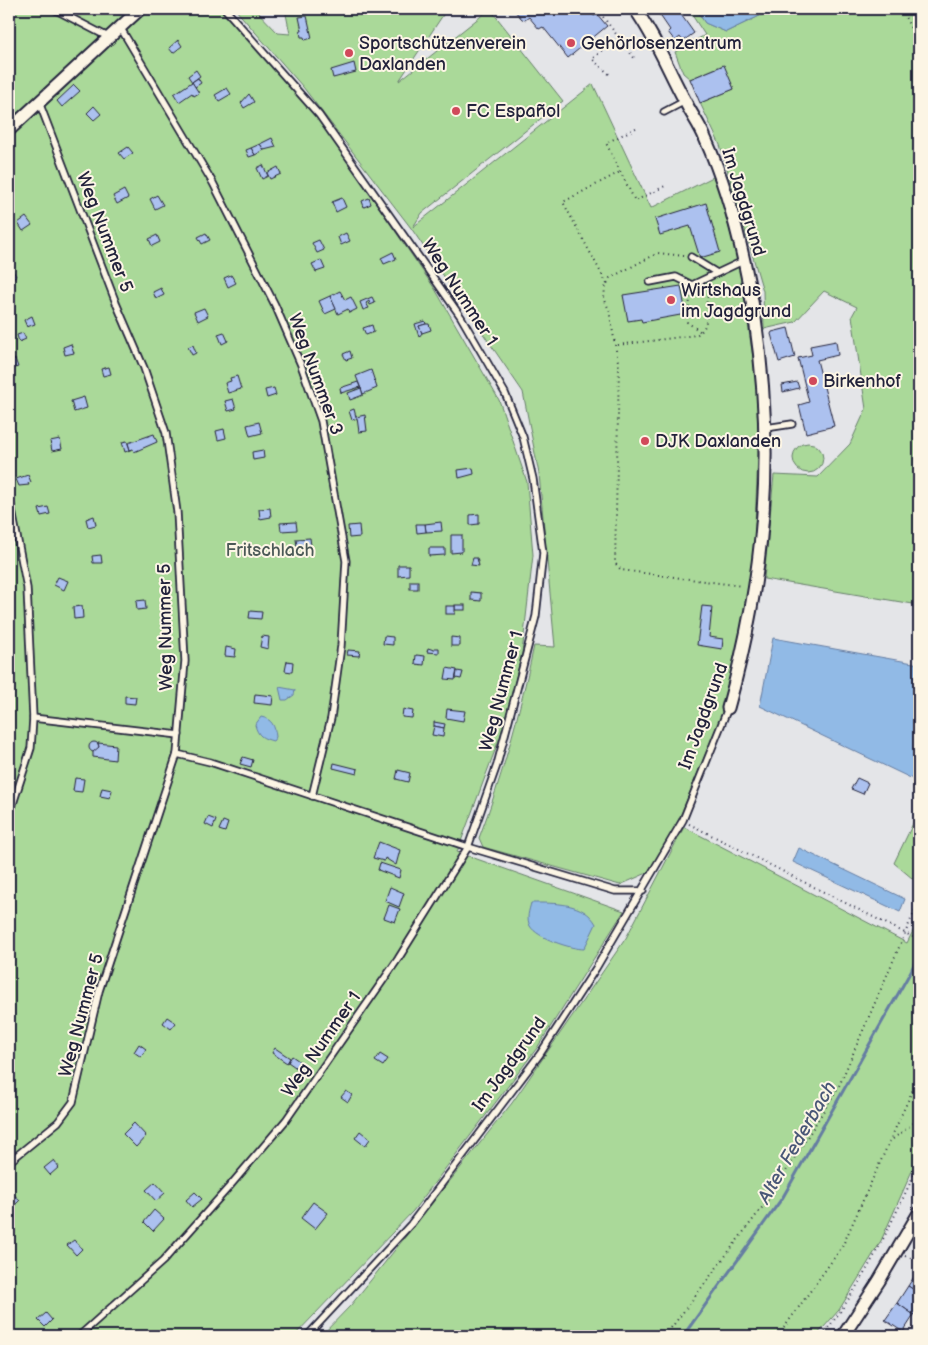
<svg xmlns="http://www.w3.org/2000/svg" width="928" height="1345" font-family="'Balsamiq Sans',sans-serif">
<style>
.green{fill:#aad999;stroke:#667e6a}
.water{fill:#91bae6;stroke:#657da2}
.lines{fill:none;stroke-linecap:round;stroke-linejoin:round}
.stream{stroke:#657da2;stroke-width:3}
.building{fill:#acc1ef;stroke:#22223b}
.service-casing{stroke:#22223b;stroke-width:9}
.minor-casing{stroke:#22223b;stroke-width:15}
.path{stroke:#22223b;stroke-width:2;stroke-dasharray:1 4;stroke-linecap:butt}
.service{stroke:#fcf5e5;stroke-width:5.5}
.minor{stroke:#fcf5e5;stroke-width:11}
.poi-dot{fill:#d1495b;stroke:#fcf5e5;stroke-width:2}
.labels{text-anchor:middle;stroke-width:4;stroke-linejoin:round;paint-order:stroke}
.poi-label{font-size:18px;fill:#22223b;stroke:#fcf5e5;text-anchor:start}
.street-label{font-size:18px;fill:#22223b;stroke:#fcf5e5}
.park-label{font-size:18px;fill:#4b5957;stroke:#fcf5e5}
.water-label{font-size:19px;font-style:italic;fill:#495777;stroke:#fcf5e5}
</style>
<rect width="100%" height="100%" fill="#e4e5e8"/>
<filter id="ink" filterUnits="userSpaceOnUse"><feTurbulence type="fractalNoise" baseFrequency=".02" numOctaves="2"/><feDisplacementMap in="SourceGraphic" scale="10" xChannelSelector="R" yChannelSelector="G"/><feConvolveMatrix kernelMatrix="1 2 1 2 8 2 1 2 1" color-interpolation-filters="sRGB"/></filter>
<g filter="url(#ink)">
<g class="green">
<path d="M9 9H221L314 113 435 289 499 400 527 482 533 555 522 653 503 729 457 852 624 911 537 1048 413 1211 294 1336H9Z"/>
<path d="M235 9H255L278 33 290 34 285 9H447L399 81 490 9 563 101 422 213 413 227 593 84 651 208 715 176 740 268 760 407 754 548 740 642 725 706 679 819 661 854 647 873 620 885 483 847 479 838C503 775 520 711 534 646L555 647 539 474 523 392 411 228 303 87Z"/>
<path d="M688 9H696L705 23 726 32 774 9H919V605L764 579 774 475 818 477 850 444 866 409 852 316 857 307 824 291 795 322 764 329 763 291 720 145 700 103 734 89 723 65 690 79 683 73 675 52 705 35Z"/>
<circle cx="808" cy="458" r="15"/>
<path d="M919 811V884L894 863Z"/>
<path d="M684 827 907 943 919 919V1155L880 1243 839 1310 816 1336H321L351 1305 512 1103 626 938Z"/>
</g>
<g class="water">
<path d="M696 9H774L726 32 705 23Z"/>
<path d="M773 638 919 664V782L760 706Z"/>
<path d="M279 687 295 690 294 695 287 700H282Z"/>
<path d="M261 717C272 719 275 726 276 737L273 741C262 738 258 736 255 725Z"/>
<path d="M799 848 905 899 900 912 793 862Z"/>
<path d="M531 903C554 903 584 902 596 924L584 949C571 949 537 938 530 926 526 918 529 911 531 903Z"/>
</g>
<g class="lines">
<g class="stream">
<path d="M914 9 919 18"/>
<path d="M683 1336 783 1197 911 971 919 953"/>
</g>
</g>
<g class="building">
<path d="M513 9H588L594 16 597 14 607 26 568 58 543 27 539 29 529 17 525 20 522 19Z"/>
<path d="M660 9H677L694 33 683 41 680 37 675 41 668 32 670 30 657 11Z"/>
<path d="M307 16 312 38 305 40 304 37H301L300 31H302L299 17Z"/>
<path d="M178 40 182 46 173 53 169 48Z"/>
<path d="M354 63 356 72 333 78 331 70Z"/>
<path d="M724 65 734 89 700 103 690 79Z"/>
<path d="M196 70 200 76 192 82 188 76Z"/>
<path d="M198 78 201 83 195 87 192 82Z"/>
<path d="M192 82 199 93 194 96 192 93 179 102 174 94Z"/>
<path d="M74 85 80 91 62 107 57 101Z"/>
<path d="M227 88 231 94 219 101 215 95Z"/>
<path d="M249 94 254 102 244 108 241 103Z"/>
<path d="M94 106 101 114 94 120 87 113Z"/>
<path d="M272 138 276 147 264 150 260 144Z"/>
<path d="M260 144 264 150 255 155 251 148Z"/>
<path d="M128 147 133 153 124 159 119 153Z"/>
<path d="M251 148 255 155 249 157 246 150Z"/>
<path d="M263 165 268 176 262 179 257 168Z"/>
<path d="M278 167 281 174 270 179 267 173Z"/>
<path d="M124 190 128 198 117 204 113 196Z"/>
<path d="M157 195 163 205 155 209 150 199Z"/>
<path d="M342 198 346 207 336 212 332 202Z"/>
<path d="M369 198 371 204 364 207 362 201Z"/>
<path d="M706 203 720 252 700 258 690 226 660 235 655 219Z"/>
<path d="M26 217 32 225 23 231 18 223Z"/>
<path d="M206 233 210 240 202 244 198 237Z"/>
<path d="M346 233 350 241 341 245 338 237Z"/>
<path d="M157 235 160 242 152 246 149 239Z"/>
<path d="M319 240 324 250 317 253 312 243Z"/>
<path d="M393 252 396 259 384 264 381 258Z"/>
<path d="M321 260 325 269 316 272 312 264Z"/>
<path d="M11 267 16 276 9 280V269Z"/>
<path d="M231 275 236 283 228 287 224 278Z"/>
<path d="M681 286 686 314 642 322 641 319 628 321 623 295Z"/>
<path d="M161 288 164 295 156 299 153 292Z"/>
<path d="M340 291 345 300 351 297 357 309 349 313 348 309 338 314 330 296Z"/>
<path d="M330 296 336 309 325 314 319 301Z"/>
<path d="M372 297 375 303 370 305 369 301 366 303 369 308 363 310 360 302Z"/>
<path d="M204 308 208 316 198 321 194 312Z"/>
<path d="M32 316 35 324 27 327 24 320Z"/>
<path d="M425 321 426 324 419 326 422 333 419 337 415 324Z"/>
<path d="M426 324H429L431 330 422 333 419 326Z"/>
<path d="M372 325 374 332 366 335 363 328Z"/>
<path d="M788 328 795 357 779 362 771 334 772 332Z"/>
<path d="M224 332 228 341 222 344 218 334Z"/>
<path d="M23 333 26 339 19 342 17 335Z"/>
<path d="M836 341 838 355 817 360 834 426 806 433 799 405 809 402 798 358 812 355 810 346Z"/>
<path d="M71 344 74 353 65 355 63 347Z"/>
<path d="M193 345 196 353 192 355 188 347Z"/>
<path d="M350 351 352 358 346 360 343 354Z"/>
<path d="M15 359 18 367 12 369 9 361Z"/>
<path d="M109 367 111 374 103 376 101 369Z"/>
<path d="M371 370 377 388 363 394 356 376Z"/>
<path d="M237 376 241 389 228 393 225 383 231 381 230 378Z"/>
<path d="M358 382 360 387 341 393 340 388Z"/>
<path d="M797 382 799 388 783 392 782 385Z"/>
<path d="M274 388 276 395 267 398 265 390Z"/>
<path d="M361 388 363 395 350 400 348 393Z"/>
<path d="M84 397 87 408 74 412 71 401Z"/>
<path d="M233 399 236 409 228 411 225 401Z"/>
<path d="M354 409 356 417 365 415 367 431 359 432 357 418 352 420 349 411Z"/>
<path d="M259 422 262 433 250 436 247 425Z"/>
<path d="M224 429 226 438 218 440 216 431Z"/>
<path d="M154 434 157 442 134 452 133 449 130 450 128 443Z"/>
<path d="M60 439 62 449 52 451 50 441Z"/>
<path d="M127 441 130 450 125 452 122 442Z"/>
<path d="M263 450 264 458 253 460 252 452Z"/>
<path d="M473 468 474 474 459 478 458 470Z"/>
<path d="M28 475 31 482 28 483 29 485 19 486 16 479Z"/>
<path d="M48 507 50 514 41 516 39 509Z"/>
<path d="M270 508 271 517 260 519 259 509Z"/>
<path d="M479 514V524L470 525V515Z"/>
<path d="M94 516 96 525 88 527 86 519Z"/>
<path d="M296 522 297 530 281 531 280 523Z"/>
<path d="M441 522 442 531 426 532 425 524Z"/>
<path d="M416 524H425L426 532 417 533Z"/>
<path d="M359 525 360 537 349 538 348 526Z"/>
<path d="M451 535H462V552L451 553Z"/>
<path d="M310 538 311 546 297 547 296 539Z"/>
<path d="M429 548H445V555L429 556Z"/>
<path d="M101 555 102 563H93L92 556Z"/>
<path d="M473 558H477L479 566 471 565Z"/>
<path d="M398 565H409V575L398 576Z"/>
<path d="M58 577 68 581 64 590 54 585Z"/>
<rect x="410" y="581" width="8" height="8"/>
<path d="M471 592 481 593V601L471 600Z"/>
<path d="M145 600 146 609 137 610 136 601Z"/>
<rect x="455" y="605" width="10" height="5"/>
<path d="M82 606 83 618 74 619 73 607Z"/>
<rect x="446" y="606" width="9" height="8"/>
<path d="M702 606 712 607 709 637 723 639 722 649 697 645Z"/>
<path d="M250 611 262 612 261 619 249 618Z"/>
<path d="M262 636 269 637 268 649 260 647Z"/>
<path d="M384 636 393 637V645L383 644Z"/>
<path d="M451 637 460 638V646H451Z"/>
<path d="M226 647 236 649 235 657 225 656Z"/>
<path d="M428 648 434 650V648H439V653L427 652Z"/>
<path d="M348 650 360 651 359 656 347 655Z"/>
<path d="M416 655 425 656 424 665 415 664Z"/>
<path d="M287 661 293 662 292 672 285 671Z"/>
<path d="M447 668 457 670 455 680 445 679Z"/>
<path d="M457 671 463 672 461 679 456 678Z"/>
<path d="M255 694 273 696 272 705 254 703Z"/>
<path d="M125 696 136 697 135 704 125 703Z"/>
<path d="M403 709 413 711 412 718 402 717Z"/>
<path d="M447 709 465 711 463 721 446 718Z"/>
<path d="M434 722 445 724 444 728 434 726Z"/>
<path d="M434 726 444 728 443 737 432 735Z"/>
<circle cx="94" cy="747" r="5"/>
<path d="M98 743 116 745 115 760 93 757V752L99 747Z"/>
<path d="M243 757 253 760 251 767 240 764Z"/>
<path d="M334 763 358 769 357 774 333 768Z"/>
<path d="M398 770 410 773 408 782 396 779Z"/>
<path d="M75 778 84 779 82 792 73 791Z"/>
<path d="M857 778 868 783 863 794 851 789Z"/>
<path d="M102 788 112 790 110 798 100 796Z"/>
<path d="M208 817 216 820 213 828 205 824Z"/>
<path d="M223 821 228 823 225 832 219 830Z"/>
<path d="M379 842 400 850 396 865 385 858 384 861 373 858Z"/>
<path d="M380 863 401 870 399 878 378 870Z"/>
<path d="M390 887 404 893 399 907 385 901Z"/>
<path d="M389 905 400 909 395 922 384 918Z"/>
<path d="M167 1017 176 1023 171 1029 163 1023Z"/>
<path d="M139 1044 146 1049 141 1057 134 1052Z"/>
<path d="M275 1048 290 1058 287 1063 272 1053Z"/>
<path d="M380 1054 388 1059 383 1066 375 1061Z"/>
<path d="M292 1056 309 1068 305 1074 288 1062Z"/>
<path d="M346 1091 352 1095 348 1102 341 1097Z"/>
<path d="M134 1123 146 1136 136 1147 123 1134Z"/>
<path d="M360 1131 370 1139 365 1146 355 1138Z"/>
<path d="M54 1160 59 1167 50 1175 44 1168Z"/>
<path d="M155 1182 165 1193 156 1201 146 1190Z"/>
<path d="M195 1192 202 1199 192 1207 186 1200Z"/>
<path d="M13 1194 20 1200 12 1208 9 1205V1198Z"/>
<path d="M313 1202 328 1213 315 1229 301 1218Z"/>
<path d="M154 1210 164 1219 153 1231 144 1222Z"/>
<path d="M74 1240 82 1249 76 1255 67 1245Z"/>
<path d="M919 1269V1293L908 1286Z"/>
<path d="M908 1286 919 1293V1308L914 1315 897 1303Z"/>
<path d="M897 1303 914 1315 903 1332 885 1320Z"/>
<path d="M46 1313 52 1320 45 1327 38 1320Z"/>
</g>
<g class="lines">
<defs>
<g id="service">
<path d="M54 9 110 38"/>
<path d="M120 27 213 183 275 305 301 365 321 421 346 561 341 646 331 718 312 796"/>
<path d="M664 112 685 101"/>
<path d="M691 257 717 273"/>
<path d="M650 282 676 277 692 285 745 260"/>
<path d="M766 428 792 424"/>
<path d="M9 495 27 588 33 718 31 748 11 810"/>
<path d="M33 718 179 735"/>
<path d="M177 754 210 762 468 847 615 891H643"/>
<path d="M9 1162 58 1122 73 1102 99 991 177 754 185 661 177 512 166 433 144 368 116 303 39 102"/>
<path d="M79 1336 163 1261 229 1187 286 1120 398 959 468 847 497 765 536 616 543 553 533 479 523 437 505 393 461 317 319 115 225 9"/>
<path d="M307 1336 411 1224 540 1054 596 968 683 820 728 708"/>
</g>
<g id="minor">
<path d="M635 9C657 40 667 68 685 101 691 114 700 125 705 138 731 196 745 257 755 319 775 455 765 576 728 708"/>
<path d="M9 130 140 9"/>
<path d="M843 1336 879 1281 919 1213"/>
</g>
</defs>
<use href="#service" class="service-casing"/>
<use href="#minor" class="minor-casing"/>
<g class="path">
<path d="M597 9 635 59"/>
<path d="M901 9 919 44"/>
<path d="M609 74 592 59 619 37"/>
<path d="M636 128 606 143 635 201 665 186"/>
<path d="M684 256 658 253 610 278 605 288 604 298 609 310 619 367 615 563 621 570 742 586"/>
<path d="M607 284 563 202 620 172"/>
<path d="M691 292 687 322 701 332"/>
<path d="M618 345 696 335C711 327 705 313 707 299 708 294 711 290 714 285"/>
<path d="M689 824 919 940"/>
<path d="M889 1142 919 1119"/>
<path d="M905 1256 919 1261"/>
<path d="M665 1336 770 1197 839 1086 919 901"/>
<path d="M778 1336 842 1247 919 1076"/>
<path d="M822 1336C866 1280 889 1228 919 1164"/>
</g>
<use href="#service" class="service"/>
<use href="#minor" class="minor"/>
</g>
</g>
<g class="poi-dot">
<circle cx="571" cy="43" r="5"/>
<circle cx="349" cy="53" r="5"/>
<circle cx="456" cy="111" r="5"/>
<circle cx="671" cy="300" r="5"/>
<circle cx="813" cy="381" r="5"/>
<circle cx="645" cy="441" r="5"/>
</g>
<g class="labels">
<g class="poi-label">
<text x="359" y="49">Sportschützenverein<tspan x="359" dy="21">Daxlanden</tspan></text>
<text x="581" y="49">Gehörlosenzentrum</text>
<text x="466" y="117">FC Español</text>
<text x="681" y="296">Wirtshaus<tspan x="681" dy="21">im Jagdgrund</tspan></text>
<text x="823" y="387">Birkenhof</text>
<text x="655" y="447">DJK Daxlanden</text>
</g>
<g class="street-label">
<text transform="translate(744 202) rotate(73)" y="6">Im Jagdgrund</text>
<text transform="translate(105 232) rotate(69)" y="6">Weg Nummer 5</text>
<text transform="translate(460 292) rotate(57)" y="6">Weg Nummer 1</text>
<text transform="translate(316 374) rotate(70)" y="6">Weg Nummer 3</text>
<text transform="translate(165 627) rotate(-91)" y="6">Weg Nummer 5</text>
<text transform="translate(501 691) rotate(-75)" y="6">Weg Nummer 1</text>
<text transform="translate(703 716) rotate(-70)" y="6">Im Jagdgrund</text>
<text transform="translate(81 1015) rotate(-75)" y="6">Weg Nummer 5</text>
<text transform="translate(321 1044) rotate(-55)" y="6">Weg Nummer 1</text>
<text transform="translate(509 1064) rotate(-54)" y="6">Im Jagdgrund</text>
</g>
<g class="park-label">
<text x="270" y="556">Fritschlach</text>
</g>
<g class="water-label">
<text transform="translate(796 1142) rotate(-60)" y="7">Alter Federbach</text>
</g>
</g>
<rect width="928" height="1345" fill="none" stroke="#fcf5e5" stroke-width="30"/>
<rect x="15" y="15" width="898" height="1315" fill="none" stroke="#22223b" stroke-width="2" filter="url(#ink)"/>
</svg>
